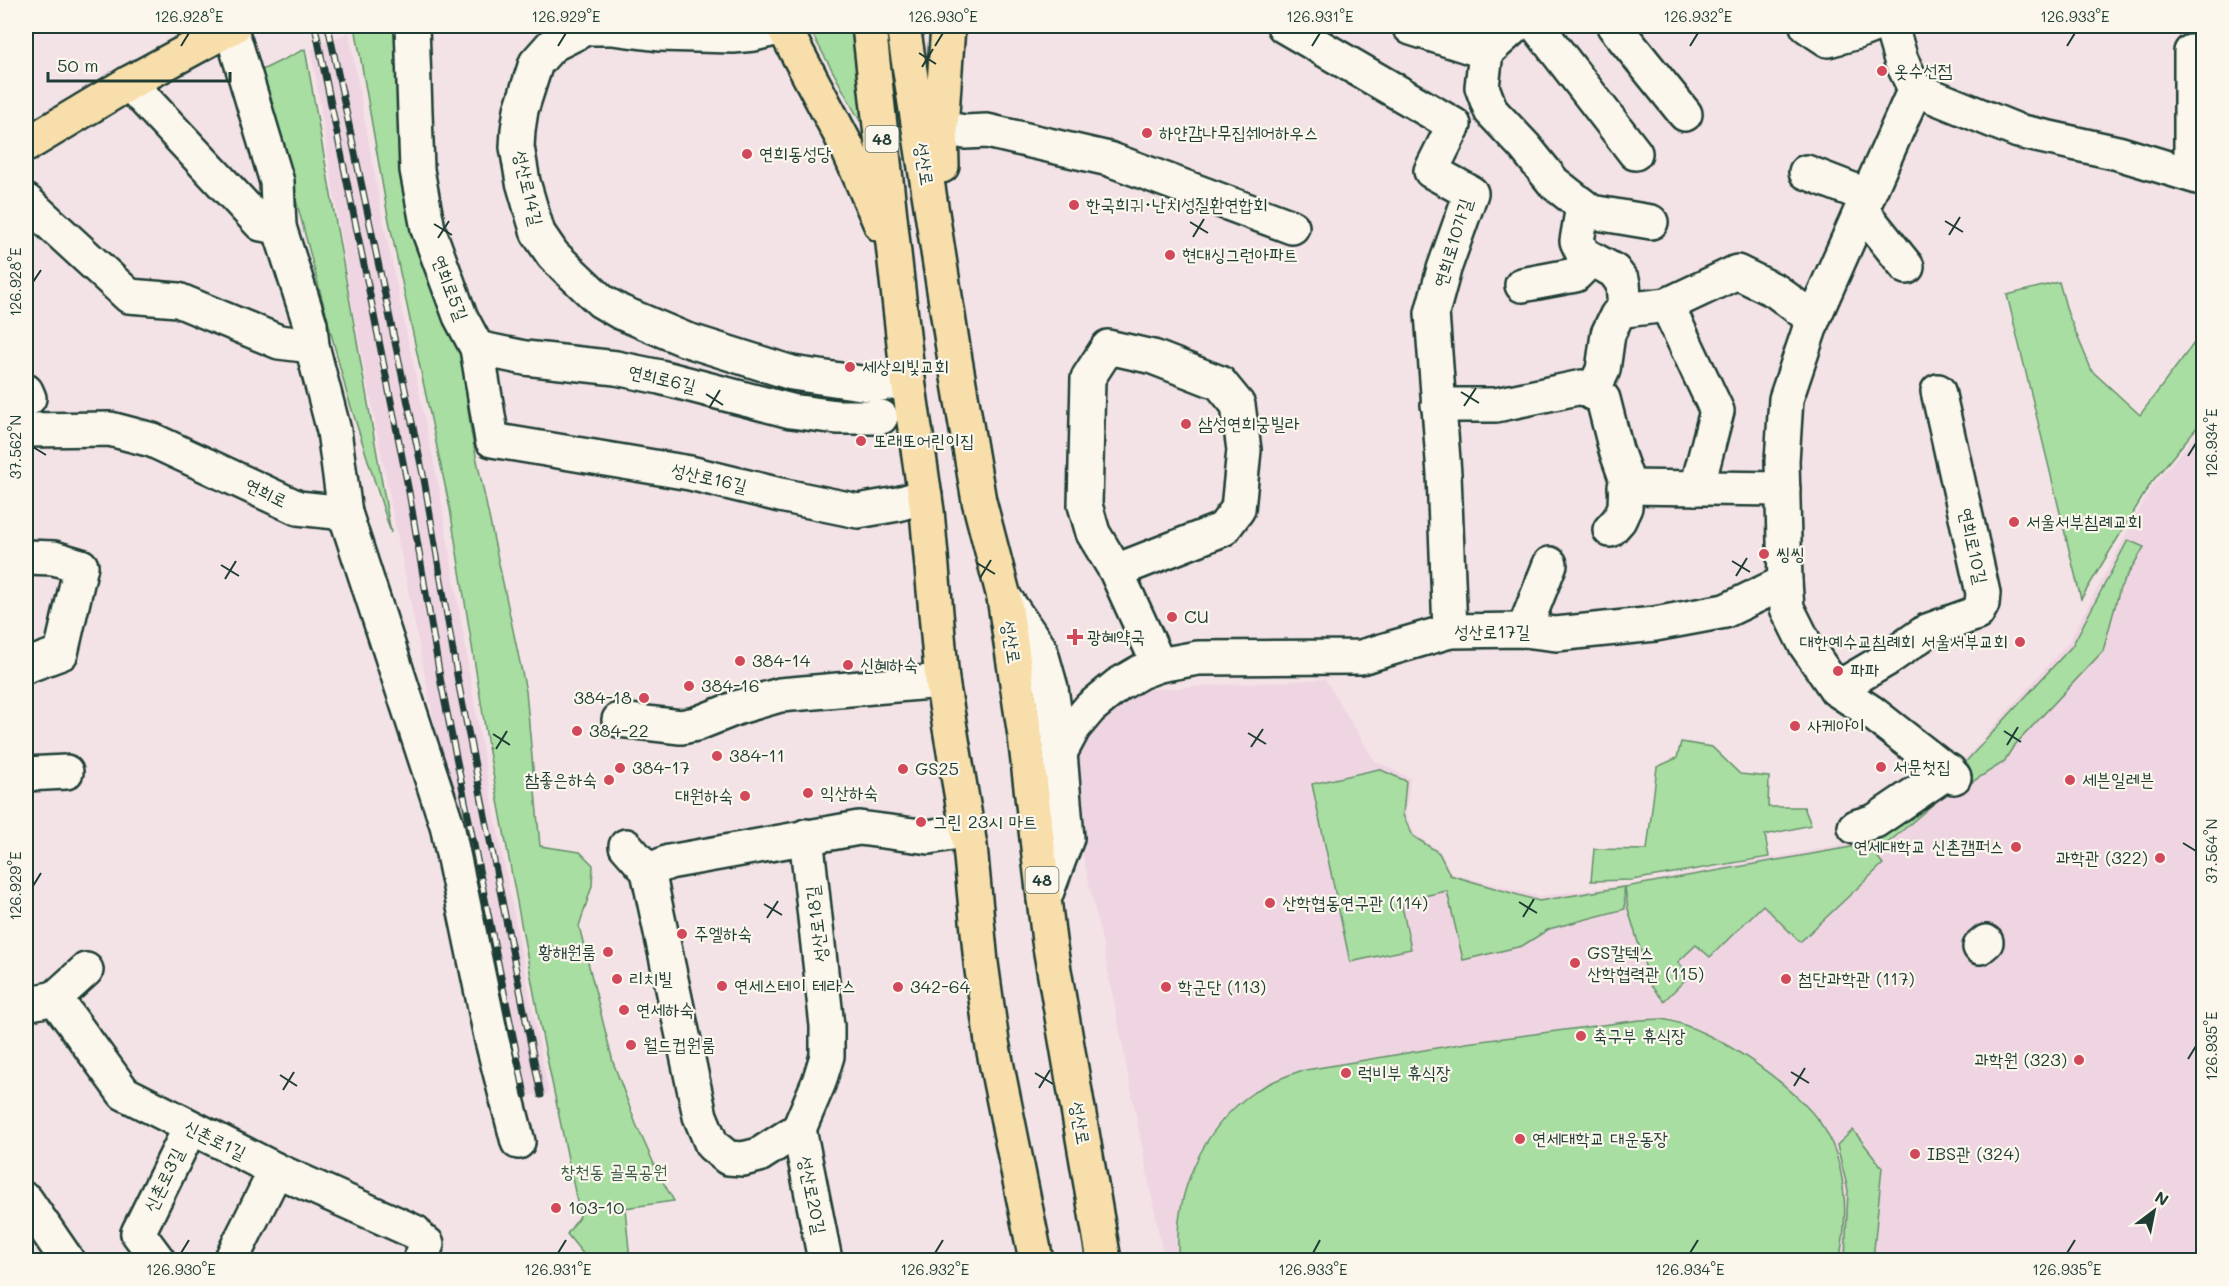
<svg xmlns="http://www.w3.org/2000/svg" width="2229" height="1286" font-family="Mali,'Poor Story',sans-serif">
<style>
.built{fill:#efd5e2}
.green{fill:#a8dea1;stroke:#648e6a;stroke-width:1.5}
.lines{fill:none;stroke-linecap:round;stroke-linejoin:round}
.minor-casing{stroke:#1f3d34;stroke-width:38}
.major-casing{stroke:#1f3d34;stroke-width:38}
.minor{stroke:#fbf7ec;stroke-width:33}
.major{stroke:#f8deab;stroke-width:33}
.rail-casing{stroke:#1f3d34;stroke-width:7}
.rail{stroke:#fbf7ec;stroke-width:4.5;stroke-dasharray:14;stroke-linecap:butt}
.ticks{fill:none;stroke:#1f3d34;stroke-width:2}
.poi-dot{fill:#d1495b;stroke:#fbf7ec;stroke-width:2}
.labels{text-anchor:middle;stroke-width:4.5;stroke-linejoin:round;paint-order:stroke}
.shield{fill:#fbf7ec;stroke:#61756b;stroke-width:1.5}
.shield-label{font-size:16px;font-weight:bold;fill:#1f3d34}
.poi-label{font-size:18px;fill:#1f3d34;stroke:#fbf7ec;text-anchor:start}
.street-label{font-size:18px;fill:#1f3d34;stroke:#fbf7ec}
.park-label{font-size:18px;fill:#3a5d4a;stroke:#fbf7ec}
.neatline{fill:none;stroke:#1f3d34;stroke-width:2}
.ticks-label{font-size:15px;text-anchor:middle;fill:#1f3d34}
</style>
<rect width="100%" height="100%" fill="#f4e3e6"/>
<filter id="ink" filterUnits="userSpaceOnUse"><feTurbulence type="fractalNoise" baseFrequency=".0167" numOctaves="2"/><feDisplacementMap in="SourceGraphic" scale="12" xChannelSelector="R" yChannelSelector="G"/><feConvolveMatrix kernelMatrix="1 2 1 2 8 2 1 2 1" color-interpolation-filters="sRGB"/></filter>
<g filter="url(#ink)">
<g class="built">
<path d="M349 32 380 205 439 487 482 748 549 1094 516 1097 432 712 350 295 311 49Z"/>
<path d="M2203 427V1260H1164L1103 946 1075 820 1076 764 1080 748 1087 732 1110 706 1138 690 1325 679 1375 761 1410 778 1406 815 1415 834 1440 851 1451 873 1538 896 1633 884 1850 843 1959 774 1957 768 2069 641 2152 486Z"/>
</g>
<g class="green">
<path d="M355 26H399L460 345 471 432 526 691 540 846 580 852 593 865 592 886 579 926 613 1062 636 1124 659 1175 674 1201 625 1208 630 1260H588L567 1234 580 1216 540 1025 489 752 450 509 387 211Z"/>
<path d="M808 26H851L866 119 860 121Z"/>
<path d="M305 49 391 533 347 394 262 70Z"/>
<path d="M2059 282 2068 314 2092 371 2140 415 2203 331V420L2151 483 2081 599 2007 295Z"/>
<path d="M2128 540 2144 547 2120 588 2103 651 2013 747 2004 762 1969 784 1960 768 2072 646Z"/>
<path d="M1681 742 1712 747 1740 774 1769 777 1768 807H1804L1811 825 1765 835 1769 857 1632 880 1591 881 1594 849 1647 850 1657 767 1677 758Z"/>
<path d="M1379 769 1406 781 1403 815 1413 836 1439 853 1450 875 1539 901 1624 887 1625 909 1549 929 1522 946 1463 960 1447 891 1401 901 1411 949 1350 962 1312 784Z"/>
<path d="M1936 793 1939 799 1875 854 1883 864 1800 942 1763 905 1710 957 1696 945 1678 962 1690 975 1664 1001 1651 986 1628 909 1625 887 1851 847Z"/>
<path d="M1662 1019C1713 1027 1808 1092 1830 1139 1847 1175 1848 1222 1839 1260H1179C1172 1198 1201 1128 1254 1092 1268 1083 1283 1077 1300 1071L1466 1043 1640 1020Z"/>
<path d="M1853 1130 1882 1167 1873 1260H1845L1848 1190 1837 1145Z"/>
</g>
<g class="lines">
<defs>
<g id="minor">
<path d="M412 26 417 170 428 229 460 316 477 348 492 440 690 473 780 495 858 511 898 504 925 496"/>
<path d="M1284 26 1454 125 1431 171 1471 193 1444 269 1432 313 1444 474 1450 631"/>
<path d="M1409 26 1411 28 1486 52"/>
<path d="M1537 26 1635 153"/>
<path d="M1614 26 1685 114"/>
<path d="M1807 26 1828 40 1854 33 1872 26"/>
<path d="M1891 26 1901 60 1915 89 1813 319 1786 399 1782 461 1785 582 1787 608 1805 644 1836 689 1871 712 1954 777"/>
<path d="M783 27 754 34 733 36 659 34 612 28H586L552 45 536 63 521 110 518 130 517 147 523 182 538 233 553 255 601 301 620 312 684 339 792 373 875 385 908 380"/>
<path d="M235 42 277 182 279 227 310 324 312 346 334 431 345 513 447 825 492 1041 518 1142"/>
<path d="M1486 52 1482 87 1491 111 1525 147 1554 183 1591 212 1651 222"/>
<path d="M1486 52 1515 26"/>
<path d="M129 83 261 224 279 227"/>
<path d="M1915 89 2018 131 2118 153 2204 179"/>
<path d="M941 128 965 132 987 131 1109 159 1292 227"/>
<path d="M1806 172 1868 196"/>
<path d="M2191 174V52L2204 51"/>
<path d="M26 201 129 296 178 300 279 342 312 346"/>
<path d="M1583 206 1577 241 1583 254 1614 271 1623 283 1625 310"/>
<path d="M1862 211 1907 267"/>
<path d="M1522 285 1575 275 1591 259"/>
<path d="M1667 305 1717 411 1697 488"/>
<path d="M477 348 525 358 616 368 660 377 791 411 837 417H881"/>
<path d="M26 391 29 398"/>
<path d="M1592 393 1603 370 1608 334 1617 315 1625 310 1667 305 1737 272 1776 291 1813 319"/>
<path d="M1438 405H1496L1582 387 1603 399 1616 450 1626 478 1625 507 1619 520 1610 530"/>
<path d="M26 430 110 429 152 440 298 508 345 513"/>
<path d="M1625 487 1783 489"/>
<path d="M26 557 54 558 81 566 61 653 26 666"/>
<path d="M1116 571 1223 529 1238 509 1244 450 1238 405 1220 383 1153 357 1108 347 1088 378 1085 505 1093 533 1116 571 1159 665"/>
<path d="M1004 597 1040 649 1051 688 1060 753 1067 838 1044 899"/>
<path d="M1524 630 1550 564"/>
<path d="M1836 689 1887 659 1927 631 1977 613 1982 604 1983 593 1938 391"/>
<path d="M619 720 681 727 696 724 739 707 780 695 942 681"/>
<path d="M1060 753 1074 727 1090 708 1118 685 1140 672 1159 665 1198 658 1361 657 1450 631 1524 630 1556 634 1655 624 1725 611 1785 582"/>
<path d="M26 774 66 772"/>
<path d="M1855 827 1875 821 1949 771"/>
<path d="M626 846 648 871 700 1116 712 1145 728 1158 743 1159 759 1155 799 1129 819 1082 827 1056V1026L806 836"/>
<path d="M648 871 669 862 859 828 929 837 968 830"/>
<path d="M1980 947 1986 942"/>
<path d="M55 998 124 1093 276 1170 415 1232"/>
<path d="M26 1004 55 998 86 970"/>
<path d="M799 1129 825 1260"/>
<path d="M26 1200 67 1260"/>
<path d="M158 1260 138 1233 190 1128"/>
<path d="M231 1260 276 1170"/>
<path d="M420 1260 427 1244"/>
</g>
<g id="major">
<path d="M783 26 847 147 881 225"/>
<path d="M869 26 908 380 927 511 942 681 970 846 981 963 992 1042 1036 1260"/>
<path d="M903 26 953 348 979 501 1004 597 1025 736 1049 941 1104 1260"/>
<path d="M26 145 129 83 234 26"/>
<path d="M942 166 941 128 948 26"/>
</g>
</defs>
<use href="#minor" class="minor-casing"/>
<use href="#major" class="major-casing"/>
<use href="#minor" class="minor"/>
<use href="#major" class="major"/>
<defs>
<g id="rail">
<path d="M315 26 364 265 409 492 441 683 525 1095"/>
<path d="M328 26 424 479 458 681 541 1095"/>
</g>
</defs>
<use href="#rail" class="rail-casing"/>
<use href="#rail" class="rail"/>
</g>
</g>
<path class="ticks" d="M181 46 189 33M558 46 566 33M935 46 943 33M1312 46 1320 33M1690 46 1698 33M2067 46 2075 33M919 53 936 64M922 67 933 49M1945 221 1963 232M1190 222 1208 233M434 224 452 235M1949 235 1960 217M1193 237 1204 219M438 238 449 221M33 282 41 270M1461 392 1479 403M706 394 723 405M1464 406 1476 388M709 408 720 390M33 447 46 455M2188 456 2196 443M1732 561 1750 572M977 563 995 574M221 565 239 576M1736 576 1747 558M980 578 991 560M225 579 236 561M2004 731 2021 742M1248 733 1266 744M493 734 510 745M2007 745 2018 727M1251 747 1263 729M496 749 507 731M2183 843 2196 851M33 886 41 873M1519 902 1537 913M764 904 782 915M1523 917 1534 899M767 918 778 901M2188 1059 2196 1046M1791 1072 1809 1083M1035 1073 1053 1084M280 1075 297 1086M1794 1086 1805 1068M1039 1088 1050 1070M283 1090 294 1072M181 1253 189 1240M558 1253 566 1240M935 1253 943 1240M1313 1253 1320 1240M1690 1253 1698 1240M2067 1253 2075 1240"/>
<g class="poi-dot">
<circle cx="1882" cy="71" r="6"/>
<circle cx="1147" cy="133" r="6"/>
<circle cx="747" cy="154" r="6"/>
<circle cx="1074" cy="205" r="6"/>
<circle cx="1170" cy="255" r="6"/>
<circle cx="850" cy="367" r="6"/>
<circle cx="1186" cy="424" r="6"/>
<circle cx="861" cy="441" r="6"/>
<circle cx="2014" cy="522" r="6"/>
<circle cx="1764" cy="554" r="6"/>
<circle cx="1172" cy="617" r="6"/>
<path d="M1072 628h6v6h6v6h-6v6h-6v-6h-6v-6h6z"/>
<circle cx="2020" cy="642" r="6"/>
<circle cx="740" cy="661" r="6"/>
<circle cx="848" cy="665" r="6"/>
<circle cx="1838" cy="671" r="6"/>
<circle cx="689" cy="686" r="6"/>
<circle cx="644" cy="698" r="6"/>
<circle cx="1795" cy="726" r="6"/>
<circle cx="577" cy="731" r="6"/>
<circle cx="717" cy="756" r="6"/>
<circle cx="1881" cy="767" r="6"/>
<circle cx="620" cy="768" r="6"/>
<circle cx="903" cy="769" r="6"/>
<circle cx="609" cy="780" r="6"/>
<circle cx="2070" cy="780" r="6"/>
<circle cx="808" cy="793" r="6"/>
<circle cx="745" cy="796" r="6"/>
<circle cx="921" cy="822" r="6"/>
<circle cx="2016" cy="847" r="6"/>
<circle cx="2160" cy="858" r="6"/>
<circle cx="1270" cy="903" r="6"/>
<circle cx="682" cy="934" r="6"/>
<circle cx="608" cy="952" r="6"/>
<circle cx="1575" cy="963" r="6"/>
<circle cx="617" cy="979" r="6"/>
<circle cx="1786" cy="979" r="6"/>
<circle cx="722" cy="986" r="6"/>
<circle cx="898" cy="987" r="6"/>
<circle cx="1166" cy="987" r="6"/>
<circle cx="624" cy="1010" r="6"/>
<circle cx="1581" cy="1036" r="6"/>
<circle cx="631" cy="1045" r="6"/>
<circle cx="2079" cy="1060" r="6"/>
<circle cx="1346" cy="1073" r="6"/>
<circle cx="1520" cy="1139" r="6"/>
<circle cx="1915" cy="1154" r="6"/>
<circle cx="556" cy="1208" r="6"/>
</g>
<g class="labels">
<g class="shield">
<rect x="865.5" y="126" width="33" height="26" rx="4.5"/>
<rect x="1025.5" y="867" width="33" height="26" rx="4.5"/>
</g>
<g class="shield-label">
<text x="882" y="145">48</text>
<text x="1042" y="886">48</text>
</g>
<g class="poi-label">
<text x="1894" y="77">옷수선점</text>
<text x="1159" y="139">하얀감나무집쉐어하우스</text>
<text x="759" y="160">연희동성당</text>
<text x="1086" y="211">한국희귀·난치성질환연합회</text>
<text x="1182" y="261">현대싱그런아파트</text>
<text x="862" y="373">세상의빛교회</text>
<text x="1198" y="430">삼성연희궁빌라</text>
<text x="873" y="447">또래또어린이집</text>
<text x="2026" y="528">서울서부침례교회</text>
<text x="1776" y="560">씽씽</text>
<text x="1184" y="623">CU</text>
<text x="1087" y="643">광혜약국</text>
<text x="2008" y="648" text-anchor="end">대한예수교침례회 서울서부교회</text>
<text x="752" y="667">384-14</text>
<text x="860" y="671">신혜하숙</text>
<text x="1850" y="677">파파</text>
<text x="701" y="692">384-16</text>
<text x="632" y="704" text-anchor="end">384-18</text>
<text x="1807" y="732">사케아이</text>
<text x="589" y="737">384-22</text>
<text x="729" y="762">384-11</text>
<text x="1893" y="773">서문첫집</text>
<text x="632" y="774">384-17</text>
<text x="915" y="775">GS25</text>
<text x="597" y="786" text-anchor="end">참좋은하숙</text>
<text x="2082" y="786">세븐일레븐</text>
<text x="820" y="799">익산하숙</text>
<text x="733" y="802" text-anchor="end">대원하숙</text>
<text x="933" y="828">그린 23시 마트</text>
<text x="2004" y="853" text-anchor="end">연세대학교 신촌캠퍼스</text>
<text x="2148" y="864" text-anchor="end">과학관 (322)</text>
<text x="1282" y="909">산학협동연구관 (114)</text>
<text x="694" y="940">주엘하숙</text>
<text x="596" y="958" text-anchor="end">황해원룸</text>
<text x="1587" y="959">GS칼텍스<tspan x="1587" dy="21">산학협력관 (115)</tspan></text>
<text x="629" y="985">리치빌</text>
<text x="1798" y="985">첨단과학관 (117)</text>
<text x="734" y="992">연세스테이 테라스</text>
<text x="910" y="993">342-64</text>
<text x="1178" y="993">학군단 (113)</text>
<text x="636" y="1016">연세하숙</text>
<text x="1593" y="1042">축구부 휴식장</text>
<text x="643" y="1051">월드컵원룸</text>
<text x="2067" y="1066" text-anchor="end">과학원 (323)</text>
<text x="1358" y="1079">럭비부 휴식장</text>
<text x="1532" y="1145">연세대학교 대운동장</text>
<text x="1927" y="1160">IBS관 (324)</text>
<text x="568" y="1214">103-10</text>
</g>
<g class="street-label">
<text transform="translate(924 164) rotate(81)" y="6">성산로</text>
<text transform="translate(528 188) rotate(77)" y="6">성산로14길</text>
<text transform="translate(1453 243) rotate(-73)" y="6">연희로10가길</text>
<text transform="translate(450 288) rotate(69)" y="6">연희로5길</text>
<text transform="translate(662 379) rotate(13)" y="6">연희로6길</text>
<text transform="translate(709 478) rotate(13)" y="6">성산로16길</text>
<text transform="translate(266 493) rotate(26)" y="6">연희로</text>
<text transform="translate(1973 546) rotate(78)" y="6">연희로10길</text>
<text x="1492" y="638">성산로17길</text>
<text transform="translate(1011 642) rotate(81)" y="6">성산로</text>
<text transform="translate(817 924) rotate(-97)" y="6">성산로18길</text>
<text transform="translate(1080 1123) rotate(80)" y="6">성산로</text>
<text transform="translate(215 1140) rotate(26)" y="6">신촌로1길</text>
<text transform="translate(164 1180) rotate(-64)" y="6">신촌로3길</text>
<text transform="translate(812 1195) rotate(79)" y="6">성산로20길</text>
</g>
<g class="park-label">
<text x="614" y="1178">창천동 골목공원</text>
</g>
</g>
<rect width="2229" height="1286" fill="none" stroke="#fbf7ec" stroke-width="66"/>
<g transform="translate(2154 1211) rotate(32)" stroke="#fbf7ec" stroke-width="4.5" paint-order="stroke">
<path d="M0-4.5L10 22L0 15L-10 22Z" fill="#1f3d34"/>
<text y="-9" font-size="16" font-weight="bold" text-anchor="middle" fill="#1f3d34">N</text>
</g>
<path d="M48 72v9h182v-9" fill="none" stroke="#1f3d34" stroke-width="3"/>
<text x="57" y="72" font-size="18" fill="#1f3d34" stroke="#fbf7ec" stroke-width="4.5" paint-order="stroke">50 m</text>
<rect x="33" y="33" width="2163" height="1220" class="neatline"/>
<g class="ticks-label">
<text x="189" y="22">126.928°E</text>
<text x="566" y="22">126.929°E</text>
<text x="943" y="22">126.930°E</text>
<text x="1320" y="22">126.931°E</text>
<text x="1698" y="22">126.932°E</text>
<text x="2075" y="22">126.933°E</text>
<text transform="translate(16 282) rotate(-90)" y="5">126.928°E</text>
<text transform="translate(2212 443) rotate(-90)" y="5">126.934°E</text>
<text transform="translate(16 447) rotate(-90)" y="5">37.562°N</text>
<text transform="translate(2212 851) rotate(-90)" y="5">37.564°N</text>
<text transform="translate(16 886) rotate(-90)" y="5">126.929°E</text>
<text transform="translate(2212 1046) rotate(-90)" y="5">126.935°E</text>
<text x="181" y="1275">126.930°E</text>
<text x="558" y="1275">126.931°E</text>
<text x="935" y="1275">126.932°E</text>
<text x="1313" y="1275">126.933°E</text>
<text x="1690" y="1275">126.934°E</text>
<text x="2067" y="1275">126.935°E</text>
</g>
</svg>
